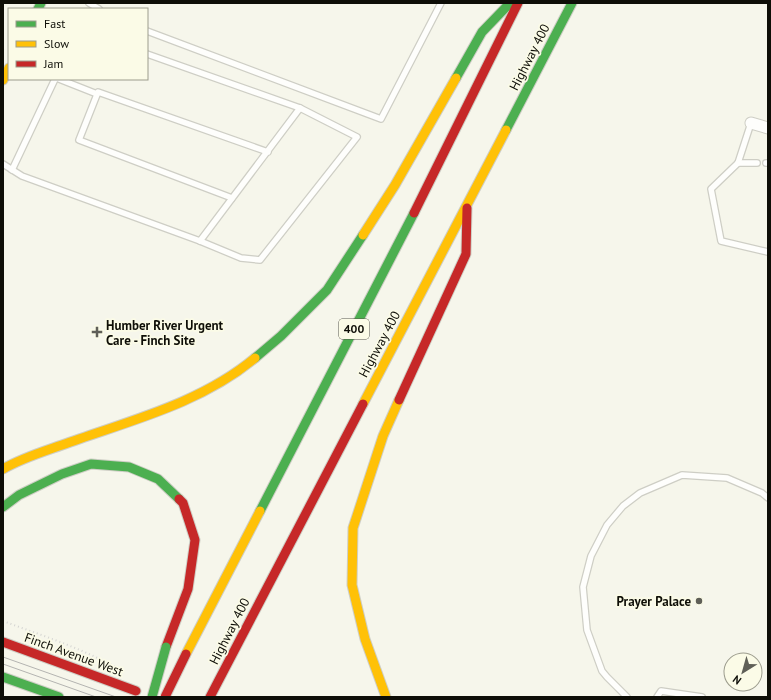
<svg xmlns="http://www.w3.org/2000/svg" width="771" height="700" font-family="'PT Sans',sans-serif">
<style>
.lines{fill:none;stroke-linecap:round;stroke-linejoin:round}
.lane-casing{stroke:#cecec5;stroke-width:8}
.street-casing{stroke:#cecec5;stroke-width:13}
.fast-casing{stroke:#cecec5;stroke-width:11}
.slow-casing{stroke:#cecec5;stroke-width:11}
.jam-casing{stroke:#cecec5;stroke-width:11}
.path{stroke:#d5d5d2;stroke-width:2;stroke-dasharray:1 3;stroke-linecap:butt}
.lane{stroke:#fefefc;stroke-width:5.5}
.street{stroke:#fefefc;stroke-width:11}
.fast{stroke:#4caf50;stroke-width:9}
.slow{stroke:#ffc107;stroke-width:9}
.jam{stroke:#c62828;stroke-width:9}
.tram{stroke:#b4b4b1;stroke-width:1}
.fast-bridge-casing{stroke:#cecec5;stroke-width:11;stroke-linecap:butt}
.jam-bridge-casing{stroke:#cecec5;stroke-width:11;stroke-linecap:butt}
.fast-bridge{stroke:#4caf50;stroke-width:9}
.jam-bridge{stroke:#c62828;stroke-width:9}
.poi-dot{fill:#5f5f57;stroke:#fbfbe7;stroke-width:1.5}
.labels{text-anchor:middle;stroke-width:3.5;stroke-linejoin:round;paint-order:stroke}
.shield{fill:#fbfbe7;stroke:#55554a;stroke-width:1}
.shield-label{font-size:12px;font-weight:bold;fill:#0e0e07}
.street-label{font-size:13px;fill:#0e0e07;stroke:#fbfbe7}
.poi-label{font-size:13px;font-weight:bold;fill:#0e0e07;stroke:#fbfbe7;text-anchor:start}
</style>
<rect width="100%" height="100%" fill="#f6f6eb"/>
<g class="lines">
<defs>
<g id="lane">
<path d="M89 3 99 9"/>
<path d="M147 31 381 119 441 3"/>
<path d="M59 79 97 94"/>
<path d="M751 123 738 163 711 189 721 241 768 252"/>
<path d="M738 163H757"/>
<path d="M766 163H768"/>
<path d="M3 164 22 176 200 241 241 258 260 260 357 137 300 108 147 54"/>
<path d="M12 170 55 79"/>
<path d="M232 198 79 140 98 92 268 152"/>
<path d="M200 241 300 108"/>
<path d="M627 697 607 677 602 671 587 630 583 587 591 556 607 525 623 506 640 493 682 475 727 478 762 493 768 498"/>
<path d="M657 697 661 691 702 697"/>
</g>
<path id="street" d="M751 123 768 128"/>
<g id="fast">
<path d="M38 9 41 3"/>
<path d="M456 78 482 32 510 3"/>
<path d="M506 130 572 3"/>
<path d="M255 358 281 336 327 290 363 235"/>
<path d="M3 507 19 495 62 474 91 464 129 467 158 479 179 499"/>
<path d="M260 511 414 213"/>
<path d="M3 677 59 697"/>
</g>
<g id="slow">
<path d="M3 80 9 68"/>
<path d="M363 235 395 185 456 78"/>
<path d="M363 404 506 130"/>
<path d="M3 469C22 458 42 452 62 445 128 421 200 404 255 358"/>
<path d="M186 654 260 511"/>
<path d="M386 697 365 639 352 585 353 528 383 436 399 400"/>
</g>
<g id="jam">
<path d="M414 213 518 3"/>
<path d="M399 400 466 254 467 208"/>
<path d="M3 642 136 691"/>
<path d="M166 647 188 589 195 540 183 503 179 499"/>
<path d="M210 697 363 404"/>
</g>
</defs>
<use href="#lane" class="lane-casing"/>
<use href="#street" class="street-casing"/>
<use href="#fast" class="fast-casing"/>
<use href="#slow" class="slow-casing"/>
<use href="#jam" class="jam-casing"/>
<g class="path">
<path d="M3 50 6 51"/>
<path d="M3 621C43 636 85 649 122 671"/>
</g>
<use href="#lane" class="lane"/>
<use href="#street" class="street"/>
<use href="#fast" class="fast"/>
<use href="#slow" class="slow"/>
<use href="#jam" class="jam"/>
<g class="tram">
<path d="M3 657 116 697"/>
<path d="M3 664 96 697"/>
</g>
<defs>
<path id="fast-bridge" d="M152 697 166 647"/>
<path id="jam-bridge" d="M165 697 186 654"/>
</defs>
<use href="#fast-bridge" class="fast-bridge-casing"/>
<use href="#jam-bridge" class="jam-bridge-casing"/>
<use href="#fast-bridge" class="fast-bridge"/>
<use href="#jam-bridge" class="jam-bridge"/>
</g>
<g class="poi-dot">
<path d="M95 326h4v4h4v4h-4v4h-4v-4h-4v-4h4z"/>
<circle cx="699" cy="601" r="4"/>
</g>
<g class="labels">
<rect class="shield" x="339" y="319" width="30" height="20" rx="3"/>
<g class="shield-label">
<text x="354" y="333">400</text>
</g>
<g class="street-label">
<text transform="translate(529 57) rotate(-63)" y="5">Highway 400</text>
<text transform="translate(379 344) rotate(-62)" y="5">Highway 400</text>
<text transform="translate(229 631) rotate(-63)" y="5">Highway 400</text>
<text transform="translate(74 654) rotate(20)" y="5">Finch Avenue West</text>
</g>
<g class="poi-label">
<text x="106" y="330">Humber River Urgent<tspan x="106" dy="15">Care - Finch Site</tspan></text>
<text x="691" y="606" text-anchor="end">Prayer Palace</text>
</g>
</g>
<rect width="771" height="700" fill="none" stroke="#0e0e07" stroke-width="8"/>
<rect x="8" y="8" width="140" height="72" fill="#fbfbe7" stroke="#9c9c8d"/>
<rect x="16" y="21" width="20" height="6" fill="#4caf50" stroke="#9c9c8d"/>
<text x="44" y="28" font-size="12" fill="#0e0e07">Fast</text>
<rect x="16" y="41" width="20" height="6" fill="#ffc107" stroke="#9c9c8d"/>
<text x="44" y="48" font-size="12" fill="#0e0e07">Slow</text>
<rect x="16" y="61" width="20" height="6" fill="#c62828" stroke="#9c9c8d"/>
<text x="44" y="68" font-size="12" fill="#0e0e07">Jam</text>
<g transform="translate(743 672) rotate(217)"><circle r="19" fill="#fbfbe7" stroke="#9c9c8d"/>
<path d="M0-3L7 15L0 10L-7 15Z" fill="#5f5f57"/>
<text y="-6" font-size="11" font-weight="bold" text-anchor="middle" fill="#0e0e07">N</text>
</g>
</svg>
